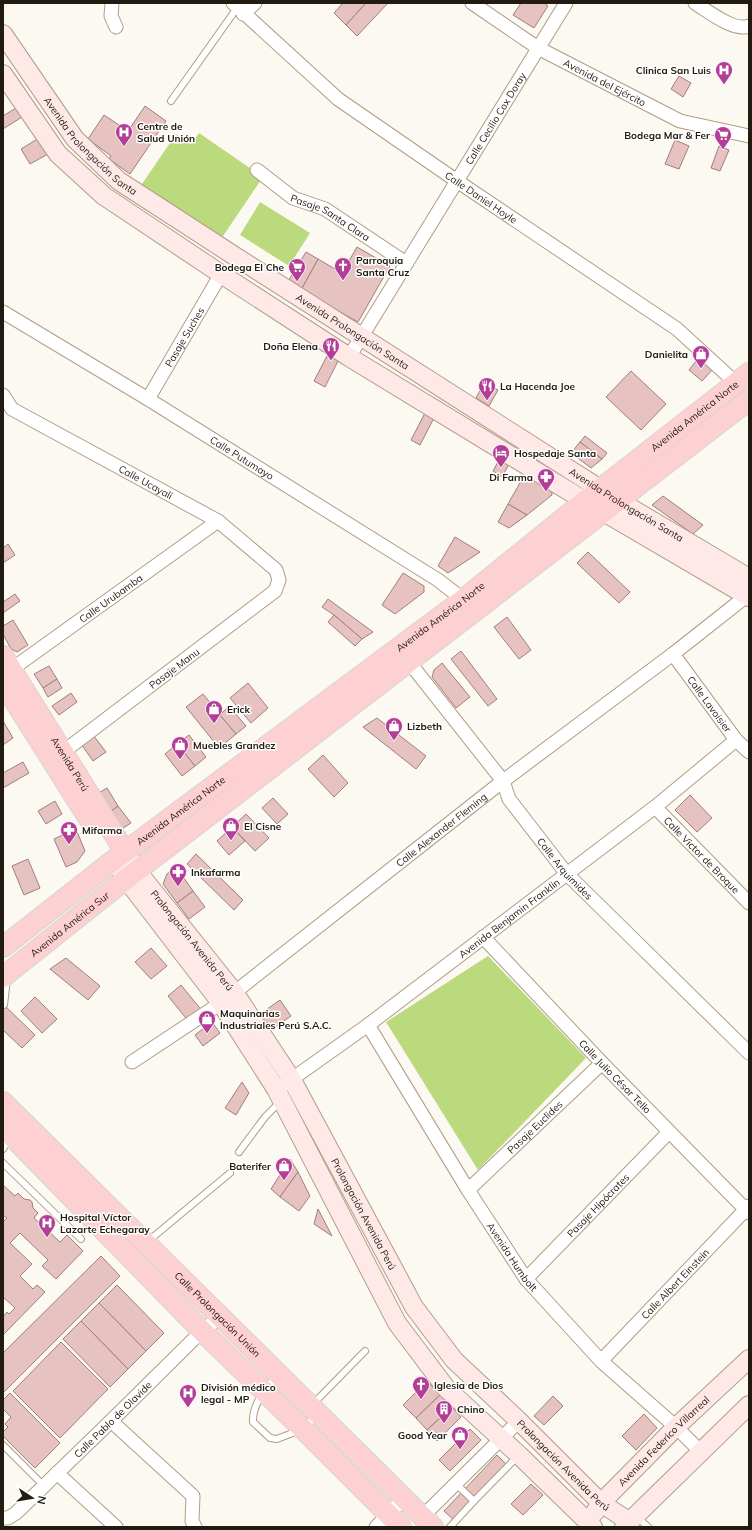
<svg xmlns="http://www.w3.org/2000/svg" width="752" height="1530" font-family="Mulish,sans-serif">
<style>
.green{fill:#bbda7d}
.building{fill:#e6c2c1;stroke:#a07f7d}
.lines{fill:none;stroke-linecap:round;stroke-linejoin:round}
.lane-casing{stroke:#af9e85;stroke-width:8}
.street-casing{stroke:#af9e85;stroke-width:15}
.secondary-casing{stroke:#af9e85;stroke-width:20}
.primary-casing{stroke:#d7d6d4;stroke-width:22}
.lane{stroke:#fff;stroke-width:6}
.street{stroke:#fff;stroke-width:13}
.secondary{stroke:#fee8e8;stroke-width:18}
.primary{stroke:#fdd0d1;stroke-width:20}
.labels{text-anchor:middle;stroke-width:3;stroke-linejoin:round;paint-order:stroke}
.poi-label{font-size:10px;font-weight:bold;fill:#211b11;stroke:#fff;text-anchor:start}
.street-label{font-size:10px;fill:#211b11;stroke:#fff}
</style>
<rect width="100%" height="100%" fill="#fcf9f3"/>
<g class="green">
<path d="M199 133 263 177 221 239 142 184 176 134 191 144Z"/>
<path d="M260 202 310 233 289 266 240 235Z"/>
<path d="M488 956 586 1058 478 1170 386 1022Z"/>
</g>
<g class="building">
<path d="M343 3H366L346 25 334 13Z"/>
<path d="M366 3H388L357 36 346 25Z"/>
<path d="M521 3H544L548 6 534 28 513 15Z"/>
<path d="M679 76 691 83 683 97 671 89Z"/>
<path d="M145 106 166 121 130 174 109 159 111 156 88 139 104 115 128 131Z"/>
<path d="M16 108 22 117 3 129V116Z"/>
<path d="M39 138 48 154 30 164 21 149Z"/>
<path d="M675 140 689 146 679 169 665 164Z"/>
<path d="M719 146 729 150 720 171 711 168Z"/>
<path d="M357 247 390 266 358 322 301 290 318 259 342 273Z"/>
<path d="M306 252 318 259 301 290 287 283Z"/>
<path d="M328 354 339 359 325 387 314 381Z"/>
<path d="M700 356 714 368 702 381 689 370Z"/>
<path d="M631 371 666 404 641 430 606 397Z"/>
<path d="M491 386 498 390 489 406 476 398 481 389 487 392Z"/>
<path d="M426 411 435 416 420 445 411 440Z"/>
<path d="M585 436 607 453 602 459 580 442Z"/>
<path d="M580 442 602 459 591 468 571 453Z"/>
<path d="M500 458 509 464 502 477 493 471Z"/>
<path d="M525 474 552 489V495L527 515 508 504Z"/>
<path d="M663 496 703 525 693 534 652 505Z"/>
<path d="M508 504 527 515 509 528 498 522Z"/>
<path d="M455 537 480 552 448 573 438 566Z"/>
<path d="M8 544 15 555 3 563V548Z"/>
<path d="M588 552 630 592 619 603 577 563Z"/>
<path d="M403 573 424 586V592L395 614 382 605Z"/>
<path d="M15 594 20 601 3 613V602Z"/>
<path d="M328 599 373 632 362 639 334 615 322 607Z"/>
<path d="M334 615 362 639 355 646 328 622Z"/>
<path d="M507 617 531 650 519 659 494 627Z"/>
<path d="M13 620 28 645 17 652 11 649 3 634V626Z"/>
<path d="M461 651 497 699 488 706 451 659Z"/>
<path d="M442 663 470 697 456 708 432 677 434 670Z"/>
<path d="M49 666 57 679 43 688 34 674Z"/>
<path d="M57 679 62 688 48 697 43 688Z"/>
<path d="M248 683 268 708 251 723 230 698Z"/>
<path d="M71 693 77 702 59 715 52 706Z"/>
<path d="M203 694 236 734 219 748 186 707Z"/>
<path d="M229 706 246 726 236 734 220 715Z"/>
<path d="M377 718 426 756 416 769 363 727Z"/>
<path d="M3 721 13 738 3 745Z"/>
<path d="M93 735 106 752 93 761 81 744Z"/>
<path d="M189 735 206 757 195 766 177 744Z"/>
<path d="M177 744 195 766 182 776 165 754Z"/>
<path d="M323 755 348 783 334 797 308 769Z"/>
<path d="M23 762 29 773 3 788V773Z"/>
<path d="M107 788 118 806 109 813 97 794Z"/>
<path d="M690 795 712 818 697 832 675 810Z"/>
<path d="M273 798 288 814 277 824 262 808Z"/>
<path d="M55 801 62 814 46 824 38 811Z"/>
<path d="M118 806 131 823 120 830 109 813Z"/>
<path d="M246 814 269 838 255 851 232 827Z"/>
<path d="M232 827 245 841 229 855 217 841Z"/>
<path d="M76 829 85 851 77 862 66 867 54 839Z"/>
<path d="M196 854 243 900 234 910 187 864Z"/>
<path d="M28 859 40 888 24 895 12 866Z"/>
<path d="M176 867 193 891 177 903 163 884 167 874Z"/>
<path d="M193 891 205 907 189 919 177 903Z"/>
<path d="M151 948 167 966 151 979 135 962Z"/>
<path d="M66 958 100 986 88 1000 50 969Z"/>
<path d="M181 985 203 1012 190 1023 168 996Z"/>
<path d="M35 997 57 1019 42 1033 21 1011Z"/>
<path d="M280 1000 291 1016 271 1030 260 1014Z"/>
<path d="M4 1005 35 1035 22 1048 3 1030V1006Z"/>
<path d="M212 1022 220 1033 203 1046 195 1035Z"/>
<path d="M242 1082 249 1093 236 1115 225 1108Z"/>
<path d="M290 1159 298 1172 280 1197 271 1189Z"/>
<path d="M298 1172 310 1196 299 1211 280 1197Z"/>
<path d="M3 1185 15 1196 18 1193 24 1199 30 1200 32 1202 33 1208 38 1213 34 1218 60 1242 67 1235 83 1251 56 1279 42 1266 48 1260 20 1233 10 1243 32 1264 20 1276 33 1289 37 1285 45 1292 3 1335V1317L7 1312 9 1314 15 1308 3 1297V1222L7 1218 3 1215Z"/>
<path d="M318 1209 332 1236 314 1224Z"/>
<path d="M101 1256 120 1276 3 1393V1353Z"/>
<path d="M117 1285 164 1333 146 1351 99 1303Z"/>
<path d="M99 1303 146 1351 128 1369 81 1321Z"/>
<path d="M81 1321 128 1369 110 1387 63 1339Z"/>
<path d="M61 1342 108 1389 60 1438 13 1391Z"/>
<path d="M427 1381 440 1395 416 1418 403 1405Z"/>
<path d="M10 1393 60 1443 35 1468 3 1436V1432L8 1427 5 1424 11 1417 3 1409V1400Z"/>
<path d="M440 1395 452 1407 427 1430 416 1418Z"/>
<path d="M553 1396 563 1406 544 1425 534 1416Z"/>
<path d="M452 1407 461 1417 437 1441 427 1430Z"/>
<path d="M644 1414 657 1428 636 1450 622 1436Z"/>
<path d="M470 1429 481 1440 450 1471 439 1460Z"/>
<path d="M497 1455 510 1468 457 1523 444 1511Z"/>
<path d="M531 1484 543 1495 523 1515 511 1504Z"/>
</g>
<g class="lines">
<defs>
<g id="lane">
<path d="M171 101 237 8"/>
<path d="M4 1005 7 979"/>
<path d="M3 1149 9 1138"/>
<path d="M239 1152 265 1117 281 1101"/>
<path d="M3 1163 81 1239"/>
<path d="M147 1242 230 1173"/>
<path d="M276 1377C265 1389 252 1405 253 1422L270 1438 277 1439 303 1429 317 1415"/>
<path d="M312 1405 365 1351"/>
<path d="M3 1445 44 1486"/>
<path d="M456 1484 474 1501 518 1456"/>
<path d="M637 1517 648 1527"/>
<path d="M450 1527 474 1501"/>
</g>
<g id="street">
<path d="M112 3 111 16 116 27"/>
<path id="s1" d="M233 3 338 99 457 181 677 329 736 383"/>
<path id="s2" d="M472 3 538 48 680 121 749 136"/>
<path d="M695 3C708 11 734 32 749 26"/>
<path d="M243 14 255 3"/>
<path id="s3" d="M257 170 293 198 325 209 406 263"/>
<path id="s4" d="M3 312 148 399 438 580 469 604"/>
<path id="s5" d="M349 357 566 3"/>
<path id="s6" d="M3 395 12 409 218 521 276 570 279 580 275 591 63 752"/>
<path id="s7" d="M148 399 221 274"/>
<path id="s8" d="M673 654 736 740 749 752"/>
<path id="s9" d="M409 662 503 781 509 799 567 874 749 1053"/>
<path id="s10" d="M5 674 218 521"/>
<path id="s11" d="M655 807 749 903"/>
<path id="s12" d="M483 937 602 1063 749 1213"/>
<path id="s13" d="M368 1025 468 1190 526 1279 601 1361 676 1427 701 1452"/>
<path id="s14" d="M132 1062 221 1003 503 781 673 654 749 594"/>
<path id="s15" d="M285 1084 368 1025 655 807 736 740"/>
<path id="s16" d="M468 1190 602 1063"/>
<path id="s17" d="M526 1279 669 1132"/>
<path id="s18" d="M601 1361 749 1206"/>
<path d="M111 1421 193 1496 192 1521 195 1527"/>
<path d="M57 1473 116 1527"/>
<path d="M422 1517 519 1421"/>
<path id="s19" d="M3 1518H8L16 1513 111 1421 202 1331 220 1317"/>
<path d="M376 1527 404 1498"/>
</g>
<g id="secondary">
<path id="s20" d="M3 34 75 139 119 181 233 255 619 501 749 578"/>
<path d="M3 74 58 154 104 196 221 274 349 357 585 501 749 597"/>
<path id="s21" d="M125 852 137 871 234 992 292 1080 414 1307 454 1360 519 1421 601 1503 630 1522"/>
<path d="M114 860 126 879 221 1003 276 1089 397 1323 446 1388 519 1455 593 1527"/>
<path id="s22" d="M595 1512 601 1503 676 1427 749 1359"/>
<path d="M624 1527 749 1405"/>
</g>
<g id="primary">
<path id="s23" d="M3 656 125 852"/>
<path d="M3 683 89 819"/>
<path id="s24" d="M3 947 114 860 464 599 585 501 749 373"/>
<path id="s25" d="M3 977 126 879 749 400"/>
<path id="s26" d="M3 1102 433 1527"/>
<path d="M3 1127 202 1331 303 1429 401 1527"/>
</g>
</defs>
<use href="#lane" class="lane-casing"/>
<use href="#street" class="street-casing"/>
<use href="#secondary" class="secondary-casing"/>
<use href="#primary" class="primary-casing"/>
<use href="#lane" class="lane"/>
<use href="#street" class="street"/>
<use href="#secondary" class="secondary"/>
<use href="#primary" class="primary"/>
</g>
<defs>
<symbol id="hospital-pin" viewBox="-11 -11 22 30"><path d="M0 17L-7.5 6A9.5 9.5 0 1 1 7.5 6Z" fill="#b23e97" stroke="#fff"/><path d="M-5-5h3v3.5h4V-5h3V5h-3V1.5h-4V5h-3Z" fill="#fff"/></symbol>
<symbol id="supermarket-pin" viewBox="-11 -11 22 30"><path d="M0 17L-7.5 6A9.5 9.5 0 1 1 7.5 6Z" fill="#b23e97" stroke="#fff"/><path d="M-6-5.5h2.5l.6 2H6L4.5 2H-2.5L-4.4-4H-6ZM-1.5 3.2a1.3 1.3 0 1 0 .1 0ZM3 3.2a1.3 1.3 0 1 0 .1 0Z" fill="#fff"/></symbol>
<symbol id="church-pin" viewBox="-11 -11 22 30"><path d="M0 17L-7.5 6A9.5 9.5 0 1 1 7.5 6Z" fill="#b23e97" stroke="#fff"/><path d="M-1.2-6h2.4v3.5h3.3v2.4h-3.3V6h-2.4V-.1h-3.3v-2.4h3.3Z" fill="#fff"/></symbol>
<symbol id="restaurant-pin" viewBox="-11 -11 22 30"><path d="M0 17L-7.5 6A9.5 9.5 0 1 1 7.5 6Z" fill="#b23e97" stroke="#fff"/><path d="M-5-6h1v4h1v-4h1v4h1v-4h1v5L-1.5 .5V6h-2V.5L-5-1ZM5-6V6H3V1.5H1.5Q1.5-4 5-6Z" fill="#fff"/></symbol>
<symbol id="shop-pin" viewBox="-11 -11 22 30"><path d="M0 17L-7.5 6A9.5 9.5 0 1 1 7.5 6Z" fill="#b23e97" stroke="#fff"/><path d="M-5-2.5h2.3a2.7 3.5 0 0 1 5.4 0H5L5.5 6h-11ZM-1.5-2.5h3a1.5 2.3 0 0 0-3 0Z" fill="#fff"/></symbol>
<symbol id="hotel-pin" viewBox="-11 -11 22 30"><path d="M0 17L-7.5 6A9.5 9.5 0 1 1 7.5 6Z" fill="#b23e97" stroke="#fff"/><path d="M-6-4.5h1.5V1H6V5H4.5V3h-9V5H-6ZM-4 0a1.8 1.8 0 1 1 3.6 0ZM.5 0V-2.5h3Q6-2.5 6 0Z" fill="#fff"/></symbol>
<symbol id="pharmacy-pin" viewBox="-11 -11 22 30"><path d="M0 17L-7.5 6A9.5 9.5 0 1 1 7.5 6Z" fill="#b23e97" stroke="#fff"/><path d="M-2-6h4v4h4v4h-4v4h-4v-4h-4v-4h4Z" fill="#fff"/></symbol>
<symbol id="building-pin" viewBox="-11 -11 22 30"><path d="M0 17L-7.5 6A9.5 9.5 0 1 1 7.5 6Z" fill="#b23e97" stroke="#fff"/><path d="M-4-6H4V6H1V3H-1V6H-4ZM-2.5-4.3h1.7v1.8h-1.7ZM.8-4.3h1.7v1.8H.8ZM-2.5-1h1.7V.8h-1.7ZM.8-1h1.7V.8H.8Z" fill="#fff"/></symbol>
</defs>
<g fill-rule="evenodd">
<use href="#hospital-pin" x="714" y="60" width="20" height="27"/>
<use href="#hospital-pin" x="114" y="122" width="20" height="27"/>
<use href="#supermarket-pin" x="713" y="125" width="20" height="27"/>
<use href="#church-pin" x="333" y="256" width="20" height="27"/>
<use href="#supermarket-pin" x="287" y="257" width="20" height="27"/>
<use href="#restaurant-pin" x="321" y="336" width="20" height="27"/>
<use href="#shop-pin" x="691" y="344" width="20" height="27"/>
<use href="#restaurant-pin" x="477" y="376" width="20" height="27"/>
<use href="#hotel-pin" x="491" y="443" width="20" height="27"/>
<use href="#pharmacy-pin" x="536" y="467" width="20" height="27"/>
<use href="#shop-pin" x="204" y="699" width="20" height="27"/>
<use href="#shop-pin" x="384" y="716" width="20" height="27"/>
<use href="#shop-pin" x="170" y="735" width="20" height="27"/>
<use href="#shop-pin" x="221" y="816" width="20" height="27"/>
<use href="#pharmacy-pin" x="59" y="820" width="20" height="27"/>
<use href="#pharmacy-pin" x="168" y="862" width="20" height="27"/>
<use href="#shop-pin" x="197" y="1009" width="20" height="27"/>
<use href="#shop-pin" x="274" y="1156" width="20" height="27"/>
<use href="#hospital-pin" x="37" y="1213" width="20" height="27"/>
<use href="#church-pin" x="411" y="1375" width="20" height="27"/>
<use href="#hospital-pin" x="178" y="1383" width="20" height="27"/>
<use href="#building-pin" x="434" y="1399" width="20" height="27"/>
<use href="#shop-pin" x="450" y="1425" width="20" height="27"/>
</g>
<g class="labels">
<g class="poi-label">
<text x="711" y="74" text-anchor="end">Clinica San Luis</text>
<text x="137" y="130">Centre de<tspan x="137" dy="12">Salud Unión</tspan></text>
<text x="710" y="139" text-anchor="end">Bodega Mar &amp; Fer</text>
<text x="356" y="264">Parroquia<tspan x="356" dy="12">Santa Cruz</tspan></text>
<text x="284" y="271" text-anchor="end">Bodega El Che</text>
<text x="318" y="350" text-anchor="end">Doña Elena</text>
<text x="688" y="358" text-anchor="end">Danielita</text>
<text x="500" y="390">La Hacenda Joe</text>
<text x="514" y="457">Hospedaje Santa</text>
<text x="533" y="481" text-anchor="end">Di Farma</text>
<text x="227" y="713">Erick</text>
<text x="407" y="730">Lizbeth</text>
<text x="193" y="749">Muebles Grandez</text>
<text x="244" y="830">El Cisne</text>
<text x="82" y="834">Mifarma</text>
<text x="191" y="876">Inkafarma</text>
<text x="220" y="1017">Maquinarias<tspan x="220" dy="12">Industriales Perú S.A.C.</tspan></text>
<text x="271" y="1170" text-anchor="end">Baterifer</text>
<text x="60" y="1221">Hospital Víctor<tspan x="60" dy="12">Lazarte Echegaray</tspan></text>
<text x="434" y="1389">Iglesia de Dios</text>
<text x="201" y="1391">División médico<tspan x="201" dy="12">legal - MP</tspan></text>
<text x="457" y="1413">Chino</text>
<text x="447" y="1439" text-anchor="end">Good Year</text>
</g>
<g class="street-label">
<text dy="4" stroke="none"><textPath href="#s2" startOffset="155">Avenida del Ejército</textPath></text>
<text dy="4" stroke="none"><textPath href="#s5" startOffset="280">Calle Cecilio Cox Doray</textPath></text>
<text dy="4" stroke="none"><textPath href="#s20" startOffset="143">Avenida Prolongación Santa</textPath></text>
<text dy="4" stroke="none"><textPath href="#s1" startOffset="316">Calle Daniel Hoyle</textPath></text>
<text dy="4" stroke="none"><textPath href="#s3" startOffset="88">Pasaje Santa Clara</textPath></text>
<text dy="4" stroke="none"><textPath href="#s20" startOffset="466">Avenida Prolongación Santa</textPath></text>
<text dy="4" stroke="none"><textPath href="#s7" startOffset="72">Pasaje Suches</textPath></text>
<text dy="4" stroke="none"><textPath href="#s24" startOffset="872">Avenida América Norte</textPath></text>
<text dy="4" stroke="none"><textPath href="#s4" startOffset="280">Calle Putumayo</textPath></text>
<text dy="4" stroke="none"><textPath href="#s6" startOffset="169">Calle Ucayali</textPath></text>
<text dy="4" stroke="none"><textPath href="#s20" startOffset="790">Avenida Prolongación Santa</textPath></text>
<text dy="4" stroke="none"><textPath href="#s10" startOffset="130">Calle Urubamba</textPath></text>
<text dy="4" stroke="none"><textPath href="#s24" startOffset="548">Avenida América Norte</textPath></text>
<text transform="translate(174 668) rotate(-37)" y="4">Pasaje Manu</text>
<text dy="4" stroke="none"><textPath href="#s8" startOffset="62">Calle Lavoisier</textPath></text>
<text dy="4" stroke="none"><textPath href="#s23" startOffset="127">Avenida Perú</textPath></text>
<text dy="4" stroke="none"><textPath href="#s24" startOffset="224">Avenida América Norte</textPath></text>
<text dy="4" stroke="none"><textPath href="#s14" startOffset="387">Calle Alexander Fleming</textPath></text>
<text dy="4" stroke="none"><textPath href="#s11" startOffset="67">Calle Victor de Broque</textPath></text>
<text dy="4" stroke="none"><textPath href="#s9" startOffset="260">Calle Arquimides</textPath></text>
<text dy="4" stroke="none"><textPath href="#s15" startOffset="279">Avenida Benjamin Franklin</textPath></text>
<text dy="4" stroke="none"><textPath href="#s25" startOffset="85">Avenida América Sur</textPath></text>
<text dy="4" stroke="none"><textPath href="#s21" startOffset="111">Prolongación Avenida Perú</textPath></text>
<text dy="4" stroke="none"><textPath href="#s12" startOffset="192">Calle Julio César Tello</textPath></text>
<text dy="4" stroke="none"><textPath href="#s16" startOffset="92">Pasaje Euclides</textPath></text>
<text dy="4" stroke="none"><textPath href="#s17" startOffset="103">Pasaje Hipócrates</textPath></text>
<text dy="4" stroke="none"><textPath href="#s21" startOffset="435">Prolongación Avenida Perú</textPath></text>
<text dy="4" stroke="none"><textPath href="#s13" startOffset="273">Avenida Humbolt</textPath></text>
<text dy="4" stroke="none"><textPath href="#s18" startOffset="107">Calle Albert Einstein</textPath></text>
<text dy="4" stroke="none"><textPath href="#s26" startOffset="302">Calle Prolongación Unión</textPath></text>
<text dy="4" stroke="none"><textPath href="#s19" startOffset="149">Calle Pablo de Olavide</textPath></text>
<text dy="4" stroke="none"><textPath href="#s22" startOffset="99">Avenida Federico Villarreal</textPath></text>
<text dy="4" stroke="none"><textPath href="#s21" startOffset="759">Prolongación Avenida Perú</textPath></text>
</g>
</g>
<rect width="752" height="1530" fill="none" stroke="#211b11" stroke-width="8"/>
<g transform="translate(32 1498) rotate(102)" stroke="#ffffff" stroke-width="3" paint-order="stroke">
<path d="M0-3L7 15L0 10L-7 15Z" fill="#211b11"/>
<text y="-6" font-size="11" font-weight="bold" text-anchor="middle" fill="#211b11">N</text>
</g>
</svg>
